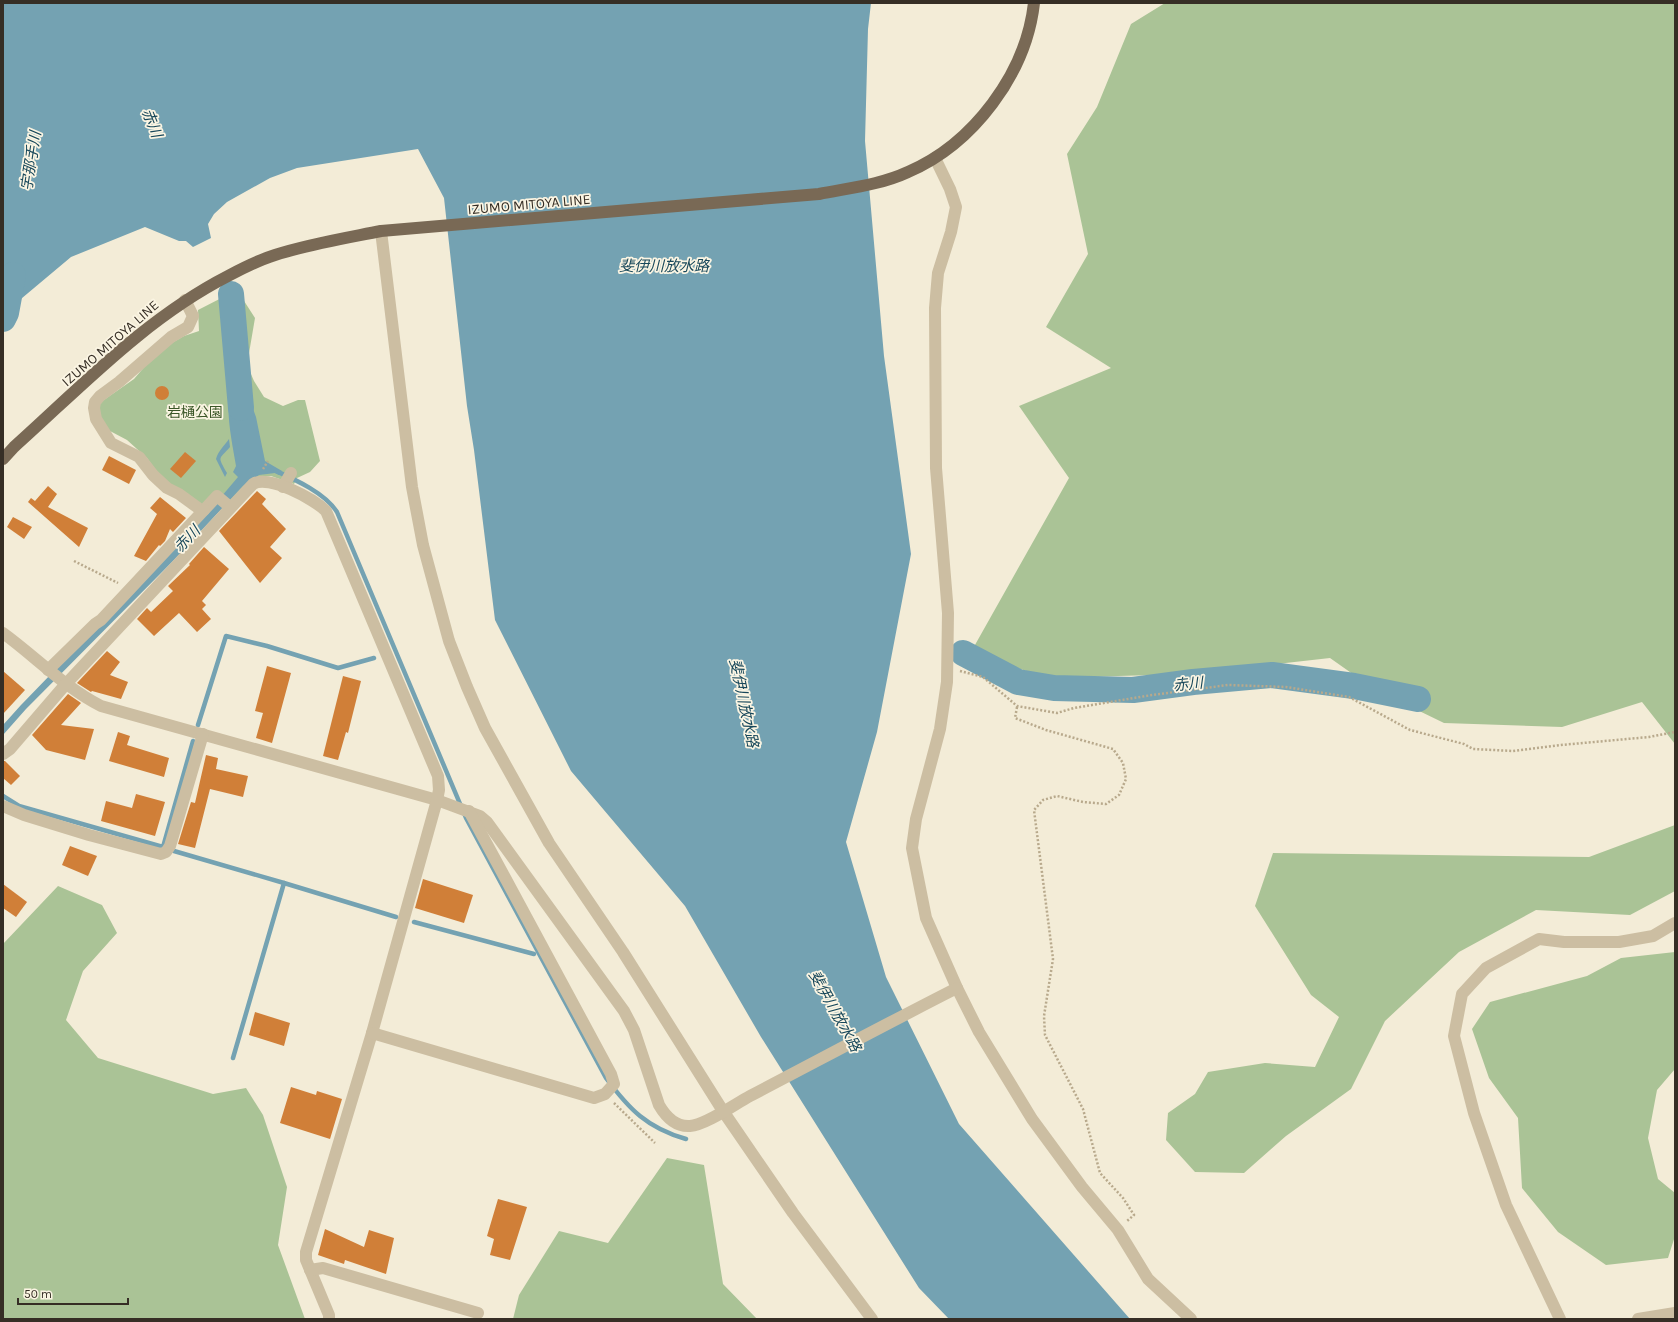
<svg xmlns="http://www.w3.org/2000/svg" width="1678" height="1322" font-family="Karla,'Noto Sans JP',sans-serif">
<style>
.green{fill:#aac396}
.water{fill:#74a2b2}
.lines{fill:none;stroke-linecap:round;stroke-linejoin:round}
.stream{stroke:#74a2b2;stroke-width:4.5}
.river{stroke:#74a2b2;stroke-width:26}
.building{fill:#d07f38}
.path{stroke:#b8a98c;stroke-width:2.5;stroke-dasharray:2 2;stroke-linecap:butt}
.minor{stroke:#ccbea2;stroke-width:12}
.major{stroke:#796955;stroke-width:12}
.labels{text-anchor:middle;stroke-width:3.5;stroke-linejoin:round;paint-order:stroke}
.street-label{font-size:14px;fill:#362e25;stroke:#fbf5e3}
.park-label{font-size:14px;fill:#3a5627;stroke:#fbf5e3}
.water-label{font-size:15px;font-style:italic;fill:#17475a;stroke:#fbf5e3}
</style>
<rect width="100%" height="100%" fill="#f3ecd7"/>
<g class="green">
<path d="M1165 3H1675V744L1642 702 1562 727 1444 723 1374 689 1330 658 1189 674 1047 678 971 652 1069 478 1019 406 1111 368 1046 327 1088 254 1067 154 1097 107 1131 24Z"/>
<path d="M237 290 255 318 247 365 254 381 264 397 283 406 298 400H305L320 461 310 472 297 478 294 484 271 476 258 477 223 509 215 502 200 505 170 485 157 472 147 458 127 440 110 431 103 425 98 404 134 379 152 358 170 344 184 336 199 331 198 310Z"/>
<path d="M1675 825V891L1630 915 1536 910 1459 952 1385 1021 1351 1089 1286 1136 1244 1173 1195 1172 1166 1140 1168 1113 1195 1094 1208 1072 1265 1063 1315 1067 1339 1017 1311 995 1255 906 1273 853 1589 857Z"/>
<path d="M58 886 102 905 117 933 83 971 66 1020 98 1058 213 1094 246 1088 263 1115 287 1187 278 1245 305 1319H3V944Z"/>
<path d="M1675 952V1069L1657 1090 1648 1138 1658 1179 1675 1193V1236L1668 1258 1606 1265 1558 1232 1522 1188 1518 1118 1489 1078 1472 1029 1490 1002 1587 976 1621 958Z"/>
<path d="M667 1158 704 1165 723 1284 757 1319H513L519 1295 559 1231 608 1243Z"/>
</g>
<g class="water">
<path d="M3 3H871L868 29 865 141 884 356 911 554 877 732 846 842 886 977 959 1124 1130 1319H949L919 1288 761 1037 685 906 571 771 495 620 474 450 467 406 444 198 418 149 297 168 270 178 227 202 214 214 208 224 211 238 193 247 186 241H179L145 227 71 257 3 314Z"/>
<path d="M240 373 256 417 265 461 282 471 279 475 275 473 259 475 243 486 173 561 26 709 3 735V725L21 705 210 510 238 477 233 472 236 466C232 441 221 395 236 374Z"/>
<path d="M229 439 230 447C219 460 217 455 227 473L225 477 216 459C218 451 225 445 229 439Z"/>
</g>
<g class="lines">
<g class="stream">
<path d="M276 471C296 480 325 493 337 512L466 818 606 1078C629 1109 647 1128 686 1139"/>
<path d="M198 725 226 636 267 646 338 668 374 658"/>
<path d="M3 796 19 806 163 847 193 741"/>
<path d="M174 851 284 883 396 917"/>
<path d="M414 922 534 954"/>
<path d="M233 1058 284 883"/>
</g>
<g class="river">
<path d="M231 294 241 408"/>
<path d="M3 319 6 313 13 275"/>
<path d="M963 653 1018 682 1054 688 1133 690 1193 682 1272 675 1354 686 1418 699"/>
</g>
</g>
<g class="building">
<circle cx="162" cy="393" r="7"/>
<path d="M185 452 196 461 181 478 170 469Z"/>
<path d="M109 456 136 470 129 484 102 470Z"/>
<path d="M48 486 57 494 48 507 88 528 79 547 28 502 31 498 35 501Z"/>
<path d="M257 491 266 499 262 504 286 529 270 547 282 558 260 583 219 531Z"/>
<path d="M160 497 186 518 173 532 170 529 165 541 160 546 159 545 146 561 134 556 157 514 150 508Z"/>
<path d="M13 517 32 527 24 539 7 527Z"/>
<path d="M204 547 229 569 202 601 206 605 202 609 211 619 197 632 179 613 154 636 137 619 147 608 151 612 173 591 168 586 190 565 189 564Z"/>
<path d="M107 651 120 662 110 675 128 682 121 699 92 691 91 692 77 683Z"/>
<path d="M267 666 291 673 272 743 256 738 263 713 255 711Z"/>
<path d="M3 671 25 690 3 714Z"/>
<path d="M343 676 361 681 348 733 346 732 338 760 323 756Z"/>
<path d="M68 694 81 703 61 725 94 729 85 760 46 750 32 735Z"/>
<path d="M118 732 130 736 127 745 169 758 164 777 109 761Z"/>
<path d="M206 755 218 758 216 769 248 776 243 797 210 789 195 848 178 844 191 802 195 803Z"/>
<path d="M3 761H5L20 776 11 785 3 778Z"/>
<path d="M136 794 165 802 155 836 101 821 106 801 132 808Z"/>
<path d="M70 846 97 856 88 876 62 865Z"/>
<path d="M423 879 473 895 464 923 415 908Z"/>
<path d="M3 884 27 902 16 917 3 908Z"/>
<path d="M255 1012 290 1023 284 1046 249 1035Z"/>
<path d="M291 1087 316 1095 317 1091 342 1099 330 1139 280 1123Z"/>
<path d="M498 1199 527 1207 510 1260 490 1255 494 1239 487 1236Z"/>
<path d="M325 1229 364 1247 369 1230 394 1238 386 1274 345 1260 344 1264 318 1255Z"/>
</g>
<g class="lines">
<g class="path">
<path d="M263 469 268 461"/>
<path d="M74 561 118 583"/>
<path d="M960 671 983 677 1017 706 1057 713 1074 708 1152 695 1228 685 1286 687 1349 697 1410 730 1464 744 1473 749 1513 751 1561 745 1649 737 1675 732"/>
<path d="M1017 707 1015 718 1046 730 1113 749 1123 763 1126 779 1119 795 1106 804 1083 802 1057 796 1043 800 1034 810 1053 959 1044 1016 1045 1035 1083 1109 1100 1173 1123 1198 1134 1215 1127 1221"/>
<path d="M614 1103 655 1143"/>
</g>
<g class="minor">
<path d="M935 158 950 189 956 207 951 232 938 273 935 308 936 468 948 613 947 682 940 729 916 819 912 848 926 918 957 988 979 1032 1032 1119 1082 1187 1118 1230 1148 1279 1191 1319"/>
<path d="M381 231 412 487 423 545 449 641 467 687 485 728 549 843 623 952 723 1111 793 1213 872 1319"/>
<path d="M185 300 193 316 188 327 171 337 119 382 100 396 95 402 94 408 96 419 111 443 139 457 153 475 167 488 179 494 201 510H204L217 496 230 507"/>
<path d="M283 487 291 473"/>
<path d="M3 633C36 657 64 687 101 706L437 800 480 816 487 822 624 1011 634 1030 659 1105C666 1117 676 1127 690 1126 706 1125 735 1104 750 1096 819 1060 888 1023 957 988"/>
<path d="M48 670 95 624 101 620 204 510"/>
<path d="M3 754 10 749 65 685 253 484C268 474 314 499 326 511L438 776 439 790 437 800 372 1033 306 1252V1260L329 1315V1319"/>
<path d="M3 806 24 815 89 835 161 854 166 852 170 846 203 734"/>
<path d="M372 1033 594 1098 605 1094 614 1084 611 1074 469 811"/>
<path d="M310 1270 323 1268 478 1313"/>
<path d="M1560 1319 1506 1205 1474 1113 1454 1036 1462 994 1486 968 1539 939 1564 942H1619L1653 936 1675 923"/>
<path d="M1638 1319 1675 1313"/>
</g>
<path class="major" d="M3 459 14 447C82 386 146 318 228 276 243 268 259 260 275 255 309 244 346 238 381 231L819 194C849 188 880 185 908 172 973 144 1026 74 1034 3"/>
</g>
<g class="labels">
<g class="street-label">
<text transform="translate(529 204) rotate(-5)" y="5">IZUMO MITOYA LINE</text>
<text transform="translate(110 343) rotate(-41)" y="5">IZUMO MITOYA LINE</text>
</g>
<g class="park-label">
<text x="195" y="417">岩樋公園</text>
</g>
<g class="water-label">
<text transform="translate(152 123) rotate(68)" y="5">赤川</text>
<text transform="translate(31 161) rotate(-81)" y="5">宇那手川</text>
<text x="664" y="271">斐伊川放水路</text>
<text transform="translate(187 539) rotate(-46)" y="5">赤川</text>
<text transform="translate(1188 684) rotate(-6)" y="5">赤川</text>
<text transform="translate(744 703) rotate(78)" y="5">斐伊川放水路</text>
<text transform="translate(835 1011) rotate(61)" y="5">斐伊川放水路</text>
</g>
</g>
<rect width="1678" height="1322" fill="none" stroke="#362e25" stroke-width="8"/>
<path d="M18 1298v6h110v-6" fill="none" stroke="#362e25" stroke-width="2"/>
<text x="24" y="1298" font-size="12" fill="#362e25" stroke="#fbf5e3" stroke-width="3" paint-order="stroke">50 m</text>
</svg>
